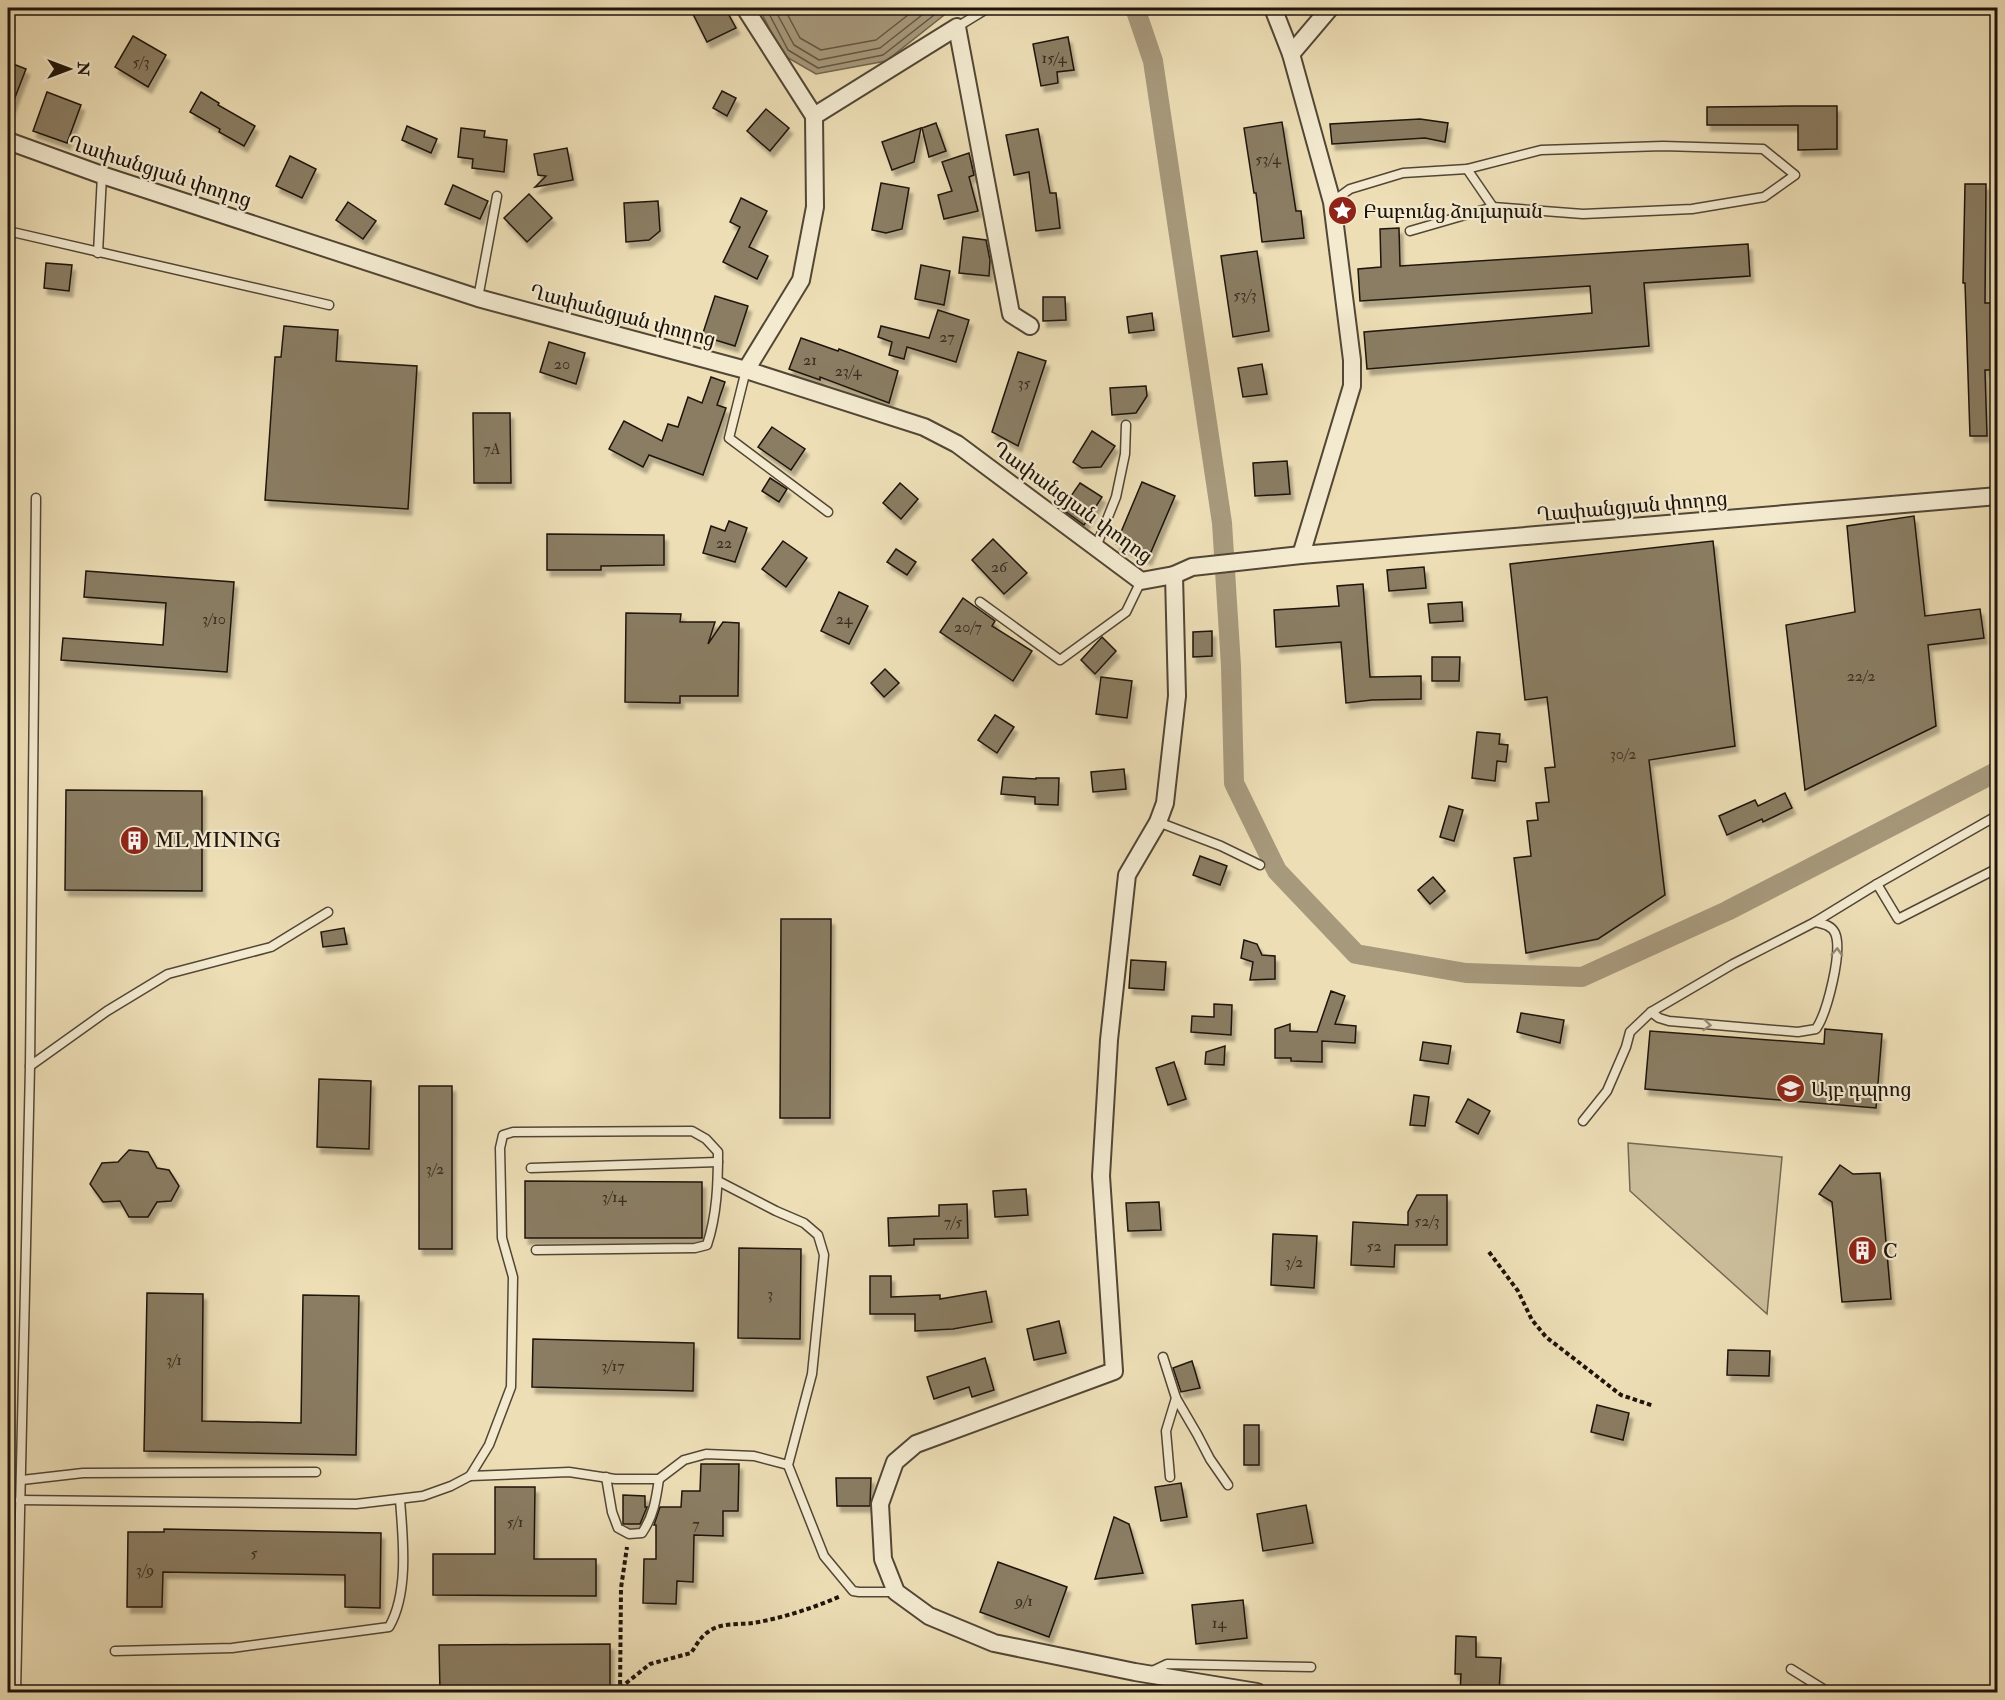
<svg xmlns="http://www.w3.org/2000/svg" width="2005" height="1700" font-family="'IM FELL Double Pica','Noto Serif Armenian',serif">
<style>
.green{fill:#cabc99;stroke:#746852;stroke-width:1.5}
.water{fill:#a7997c;stroke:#71644e;stroke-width:1.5}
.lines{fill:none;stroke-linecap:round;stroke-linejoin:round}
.shore{stroke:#635643;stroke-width:1.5}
.canal{stroke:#a7997c;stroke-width:20}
.building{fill:#8a7d63;stroke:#1f140a;stroke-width:1.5;filter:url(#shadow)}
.lane-casing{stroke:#524635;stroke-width:11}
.street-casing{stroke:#524635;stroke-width:20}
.path{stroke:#1f140a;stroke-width:4;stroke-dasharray:4.5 3;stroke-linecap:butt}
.lane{stroke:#f3ead0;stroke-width:8}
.street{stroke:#f3ead0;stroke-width:16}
.oneway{stroke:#948a77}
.labels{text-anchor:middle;stroke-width:4.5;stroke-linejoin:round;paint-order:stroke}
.number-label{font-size:16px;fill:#3a2e20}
.street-label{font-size:20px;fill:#1f140a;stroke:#f3ead0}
.poi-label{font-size:20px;fill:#1f140a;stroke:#f3ead0;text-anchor:start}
</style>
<defs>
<filter id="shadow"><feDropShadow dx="3.5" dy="6" stdDeviation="1.5" flood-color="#0004"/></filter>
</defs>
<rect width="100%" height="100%" fill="#eddeb6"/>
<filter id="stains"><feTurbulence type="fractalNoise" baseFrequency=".00333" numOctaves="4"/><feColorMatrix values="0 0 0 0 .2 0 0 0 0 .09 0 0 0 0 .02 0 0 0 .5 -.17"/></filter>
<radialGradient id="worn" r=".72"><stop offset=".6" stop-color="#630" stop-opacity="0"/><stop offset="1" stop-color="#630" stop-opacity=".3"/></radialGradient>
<path class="green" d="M1628 1143 1782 1157 1767 1314 1630 1191Z"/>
<path class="water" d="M759 8H953L886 61 816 74 783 55Z"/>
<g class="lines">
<g class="shore">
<path d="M766 8 788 50 818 68 883 55 943 8"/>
<path d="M774 8 794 45 819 60 880 48 931 8"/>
<path d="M784 8 800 38 821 50 876 40 917 8"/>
</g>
<path class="canal" d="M1135 8 1153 61 1222 523 1231 666 1234 783 1277 871 1356 954 1466 973 1582 977 1727 911 1998 771"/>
</g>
<g class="building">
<path d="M690 8H725L736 28 707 42Z"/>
<path d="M133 36 166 55 148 87 115 67Z"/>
<path d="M1068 37 1074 70 1057 72 1058 83 1041 86 1033 44Z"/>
<path d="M8 62 26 69 9 113H8Z"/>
<path d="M722 91 736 98 727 116 713 108Z"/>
<path d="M47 92 81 105 67 143 33 131Z"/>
<path d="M201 92 219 103 218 105 255 126 244 146 219 132 220 129 190 112Z"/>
<path d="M1798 106H1837V149L1798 150V125H1707V107Z"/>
<path d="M766 109 789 128 770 151 747 131Z"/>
<path d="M1420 119 1448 123 1445 142 1425 138 1332 144 1330 124Z"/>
<path d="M1282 122 1296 211H1301L1304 238 1262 242 1256 193H1254L1244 128Z"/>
<path d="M936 123 946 151 929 157 922 128Z"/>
<path d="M407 126 437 139 431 153 402 140Z"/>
<path d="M461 128 485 131 484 137 507 140 504 172 472 168 473 159 458 157Z"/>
<path d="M921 128 914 162 892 170 882 142Z"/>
<path d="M1038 129 1050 193H1056L1060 228 1036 231 1029 172 1014 175 1006 135Z"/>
<path d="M567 148 573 180 535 187 546 176 538 175 534 154Z"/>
<path d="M969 153 974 175 969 177 978 211 944 219 938 195 952 191 942 162Z"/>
<path d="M290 156 316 169 302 198 276 186Z"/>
<path d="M881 183 909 188 902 229 886 233 872 230Z"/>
<path d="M1965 184H1986L1985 303H1998V324L1991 325 1992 370H1985L1987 436H1970L1965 283H1963Z"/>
<path d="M453 185 488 201 480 219 445 204Z"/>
<path d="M529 194 552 218 527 242 504 218Z"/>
<path d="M741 198 767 211 749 247 768 256 757 279 723 262 740 227 730 222Z"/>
<path d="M658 201 660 231 649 240 626 242 624 203Z"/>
<path d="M348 202 376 221 363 239 336 220Z"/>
<path d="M1399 228 1400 266 1748 244 1750 276 1644 283 1649 346 1367 369 1364 332 1592 313 1590 286 1360 301 1358 269 1381 267 1380 229Z"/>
<path d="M963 237 986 240 990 260 989 276 959 273Z"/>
<path d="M1257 251 1269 331 1233 337 1221 256Z"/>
<path d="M46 263 72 265 69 291 44 288Z"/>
<path d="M921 265 950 271 944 305 915 299Z"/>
<path d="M715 296 748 306 735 346 702 336Z"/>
<path d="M1043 297H1065L1066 320 1043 321Z"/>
<path d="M938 310 969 320 956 362 907 347 904 359 889 355 892 342 878 337 881 326 929 338Z"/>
<path d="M1152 313 1154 330 1129 333 1127 317Z"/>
<path d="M284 326 338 330 336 361 417 366 408 509 265 500 275 357H281Z"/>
<path d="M801 338 838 351 839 349 898 371 889 403 820 377V380L789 369Z"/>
<path d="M549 342 585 353 576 384 540 372Z"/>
<path d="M1018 352 1046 361 1018 446 992 432Z"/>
<path d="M1262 364 1267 394 1243 397 1238 368Z"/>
<path d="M711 377 725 382 717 405 726 408 703 475 649 455 643 467 609 449 624 421 662 441 668 424 678 427 688 397 702 403Z"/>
<path d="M1146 386 1147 396 1136 413 1112 415 1110 388Z"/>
<path d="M473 413H510L511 483H474Z"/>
<path d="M772 427 805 449 791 470 758 447Z"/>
<path d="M1092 431 1115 446 1101 467 1082 468 1073 462Z"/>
<path d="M1287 461 1290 494 1255 496 1253 463Z"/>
<path d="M770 478 787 489 779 502 762 491Z"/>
<path d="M1142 482 1175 496 1148 559 1116 544Z"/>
<path d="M900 483 918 499 901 519 883 503Z"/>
<path d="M1080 483 1102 497 1084 525 1062 509Z"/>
<path d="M1914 516 1925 616 1980 609 1984 638 1928 645 1936 726 1805 790 1786 625 1855 612 1847 526Z"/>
<path d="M729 521 747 528 735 562 703 553 711 526 725 531Z"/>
<path d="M547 534 664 535V565L601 566V570H547Z"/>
<path d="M993 539 1027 573 1004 594 972 560Z"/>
<path d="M783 541 807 558 786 587 762 569Z"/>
<path d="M1713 541 1735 746 1649 760 1665 895 1598 939 1526 953 1514 858 1531 856 1527 821 1538 820 1536 803 1549 802 1545 768 1555 767 1547 697 1525 700 1510 564Z"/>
<path d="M896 549 916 562 907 575 887 562Z"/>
<path d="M1424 567 1426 588 1389 591 1387 570Z"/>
<path d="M86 571 234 582 227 672 61 660 63 638 163 645 166 603 84 597Z"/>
<path d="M1363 584 1370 677 1421 676V699L1372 700 1346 703 1341 642 1276 647 1274 610 1339 606 1337 586Z"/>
<path d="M839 592 868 606 849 644 821 631Z"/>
<path d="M963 598 995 621 992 626 1032 651 1013 681 940 632Z"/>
<path d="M1462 602 1463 621 1430 623 1428 604Z"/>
<path d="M626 613 681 614 680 622H715L708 644 723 622 739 623 738 696H680V703L625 702Z"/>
<path d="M1212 631V656L1193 657V632Z"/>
<path d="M1102 637 1116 651 1095 674 1081 660Z"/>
<path d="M1432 657H1460L1459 681H1432Z"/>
<path d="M885 669 899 683 884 697 871 683Z"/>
<path d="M1101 677 1132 681 1127 718 1096 714Z"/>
<path d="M995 715 1014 727 997 753 978 740Z"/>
<path d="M1477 732 1500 734 1499 744 1508 745 1506 762 1497 761 1495 781 1472 778Z"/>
<path d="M1124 769 1126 789 1093 792 1091 772Z"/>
<path d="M1003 777 1036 779V778H1059L1058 805 1035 804V797L1001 794Z"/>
<path d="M66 790 202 791V891L65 890Z"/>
<path d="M1785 793 1792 808 1763 822 1762 819 1727 835 1719 816 1755 800 1758 806Z"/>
<path d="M1449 806 1463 810 1454 841 1440 837Z"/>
<path d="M1200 856 1227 866 1220 885 1193 875Z"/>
<path d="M1433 877 1445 891 1430 904 1418 890Z"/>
<path d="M781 919H831L830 1118H780Z"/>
<path d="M344 928 347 944 323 947 321 932Z"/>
<path d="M1244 940 1257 944 1262 955 1275 956V979L1250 980 1253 962 1241 958Z"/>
<path d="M1131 960 1166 962 1164 990 1129 988Z"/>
<path d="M1331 991 1345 996 1335 1024 1356 1026 1355 1043 1322 1041V1062L1291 1061V1058H1275V1029L1290 1024V1031L1317 1032Z"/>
<path d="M1214 1004 1232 1005 1231 1035 1191 1032 1192 1016 1214 1017Z"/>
<path d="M1521 1013 1564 1020 1560 1043 1517 1032Z"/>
<path d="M1825 1029 1882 1034 1876 1108 1645 1089 1650 1031 1824 1044Z"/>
<path d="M1423 1042 1451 1046 1448 1064 1420 1060Z"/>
<path d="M1225 1046 1224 1065 1205 1064 1206 1052Z"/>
<path d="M1174 1062 1186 1099 1168 1105 1156 1068Z"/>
<path d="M319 1079 371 1081 369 1149 317 1147Z"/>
<rect x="419" y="1086" width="33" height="163"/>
<path d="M1414 1095 1429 1097 1425 1126 1410 1125Z"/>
<path d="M1468 1099 1490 1111 1478 1134 1456 1122Z"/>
<path d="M129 1150 148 1152 157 1168 169 1170 179 1186 171 1201 157 1202 148 1217H129L120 1201 103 1202 90 1184 102 1163 118 1162Z"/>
<path d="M1840 1165 1853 1174 1880 1173 1891 1299 1842 1302 1832 1202 1819 1194Z"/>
<path d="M525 1181 702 1182V1238H525Z"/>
<path d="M1026 1189 1028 1215 995 1217 993 1191Z"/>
<path d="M1417 1195H1447V1245H1395L1394 1267 1351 1265 1353 1222 1408 1225V1212Z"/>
<path d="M1159 1202 1161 1230 1128 1231 1126 1203Z"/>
<path d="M967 1204 968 1238 914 1239V1245L889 1246 888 1218 939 1216V1205Z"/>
<path d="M1273 1234 1317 1236 1314 1288 1271 1285Z"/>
<path d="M739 1248 801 1249 800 1339 738 1338Z"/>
<path d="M870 1276H891V1297L940 1295V1299L986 1291 992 1322 953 1329 915 1331V1314H870Z"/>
<path d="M147 1293 203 1294 202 1421 301 1423 303 1295 359 1296 356 1455 144 1451Z"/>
<path d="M1059 1321 1066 1353 1034 1360 1027 1329Z"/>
<path d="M533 1339 694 1343 693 1391 532 1387Z"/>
<path d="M1728 1350 1770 1351 1769 1376 1727 1375Z"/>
<path d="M985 1358 994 1390 972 1397 969 1387 934 1399 927 1377Z"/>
<path d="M1192 1361 1200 1388 1181 1392 1173 1368Z"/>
<path d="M1597 1405 1629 1413 1623 1440 1591 1432Z"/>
<rect x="1244" y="1425" width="15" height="40"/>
<path d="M701 1464H739L738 1511H723V1536L694 1535 693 1582 677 1581 676 1604 643 1603 644 1559H656V1525H654L660 1507H681L682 1491H700Z"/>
<path d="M836 1478H871L870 1506H837Z"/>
<path d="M1181 1483 1187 1517 1161 1521 1155 1487Z"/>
<path d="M495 1487H535L534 1559H596V1596L433 1595V1554H495Z"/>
<path d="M623 1495 645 1496V1507H647L640 1524H623Z"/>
<path d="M1306 1505 1313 1543 1263 1551 1257 1514Z"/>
<path d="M1114 1517 1129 1524 1143 1573 1095 1579Z"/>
<path d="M164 1529 381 1533 380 1608 345 1607V1575L163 1572 162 1607H127L128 1532H164Z"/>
<path d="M998 1562 1067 1587 1049 1637 980 1612Z"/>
<path d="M1243 1600 1247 1638 1196 1644 1192 1605Z"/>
<path d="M1456 1636 1476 1637V1657L1501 1658 1499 1692H1460L1461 1674H1455Z"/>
<path d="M610 1644V1692H440L439 1645Z"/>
</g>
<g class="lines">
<defs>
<g id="lane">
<path d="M957 27 988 8"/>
<path d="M1467 169 1493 207"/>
<path d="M1332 202 1350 189 1403 173 1467 169 1541 150 1663 146 1763 149 1795 175 1764 197 1692 209 1583 214 1493 207 1410 231"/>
<path d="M8 231 329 305"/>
<path d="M98 253 102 175"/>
<path d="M478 298 497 196"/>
<path d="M746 370 729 438 828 512"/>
<path d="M1096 547 1116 497 1125 454 1126 425"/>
<path d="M980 602 1060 660 1126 612 1141 581"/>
<path d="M1158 822 1221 846 1260 865"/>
<path d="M1877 884 1898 919 1998 868"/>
<path d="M1651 1012 1659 1018 1669 1021 1798 1032 1816 1029C1827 1013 1843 951 1835 933 1831 925 1823 924 1815 922"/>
<path d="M30 1066 107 1011 168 974 271 947 328 912"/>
<path d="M1583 1121 1607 1091 1626 1047 1630 1032 1651 1012 1733 964 1815 922 1877 884 1998 815"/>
<path d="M531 1168 718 1162"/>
<path d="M718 1181 776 1211 804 1223 818 1235 824 1255 812 1374 788 1465 824 1556 853 1591 859 1592H896"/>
<path d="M1163 1357 1176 1398 1197 1434 1210 1459 1228 1485"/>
<path d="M470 1476 569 1472 615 1479H659L684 1460 706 1454 754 1456 788 1465"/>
<path d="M606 1477 612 1512 618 1528 629 1534 642 1533C654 1515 656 1499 659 1479"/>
<path d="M1170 1477 1166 1431 1176 1398"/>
<path d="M22 1480 83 1473 316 1472"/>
<path d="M20 1500 356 1504 423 1496 451 1486 470 1476 489 1445 511 1387 513 1277 502 1238 500 1148 503 1135 513 1132 692 1131 706 1139 718 1152C718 1183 717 1215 707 1245L695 1248 536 1250"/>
<path d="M115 1651 232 1648 389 1627C409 1593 403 1538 400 1500"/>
<path d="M1791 1669 1828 1692"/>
<path d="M1150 1672 1167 1664 1311 1667"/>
<path d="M16 1692 30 1066 36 498"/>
</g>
<g id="street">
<path d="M745 8 814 116 815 207 801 280 746 370"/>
<path d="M1273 8 1291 54 1332 202 1352 360V386L1301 555"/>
<path d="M1291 54 1330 8"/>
<path d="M814 116 957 27 1011 314 1030 326"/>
<path d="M8 141 102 175 478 298 746 370 924 427 957 444 1141 581 1174 575 1192 567 1301 555 1998 496"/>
<path d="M1174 575 1177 696 1165 803 1158 822 1127 875 1109 1040 1101 1176 1114 1371 916 1444 895 1462 880 1504 883 1559 896 1592 929 1616 994 1643 1135 1672 1257 1692"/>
</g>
</defs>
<use href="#lane" class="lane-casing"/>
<use href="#street" class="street-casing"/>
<g class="path">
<path d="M1489 1252 1518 1291 1532 1320 1546 1337 1621 1395 1654 1406"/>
<path d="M620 1688 650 1664 691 1653C696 1646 700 1637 708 1632 721 1622 738 1625 753 1623 783 1618 813 1608 841 1596"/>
<path d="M620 1692 621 1588 627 1547"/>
</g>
<use href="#lane" class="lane"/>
<use href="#street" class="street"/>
</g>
<defs><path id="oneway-chevron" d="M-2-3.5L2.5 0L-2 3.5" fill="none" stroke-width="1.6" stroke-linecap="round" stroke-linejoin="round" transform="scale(1.5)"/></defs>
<g class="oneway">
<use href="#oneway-chevron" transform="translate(1837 952) rotate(-87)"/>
<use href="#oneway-chevron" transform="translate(1707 1025) rotate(5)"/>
</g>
<defs>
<symbol id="sight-disc" viewBox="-11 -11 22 22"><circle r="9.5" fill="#8f2418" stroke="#f3ead0"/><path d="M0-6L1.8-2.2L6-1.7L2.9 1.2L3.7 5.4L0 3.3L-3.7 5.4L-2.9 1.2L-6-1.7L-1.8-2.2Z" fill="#fff"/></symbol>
<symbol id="building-disc" viewBox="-11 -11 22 22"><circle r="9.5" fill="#8f2418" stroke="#f3ead0"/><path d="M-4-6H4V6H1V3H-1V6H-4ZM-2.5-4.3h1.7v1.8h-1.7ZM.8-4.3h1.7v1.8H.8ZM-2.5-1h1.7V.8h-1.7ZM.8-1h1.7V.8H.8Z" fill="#fff"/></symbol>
<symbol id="school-disc" viewBox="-11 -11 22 22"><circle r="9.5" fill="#8f2418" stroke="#f3ead0"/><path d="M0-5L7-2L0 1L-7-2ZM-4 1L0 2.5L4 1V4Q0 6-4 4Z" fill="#fff"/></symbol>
</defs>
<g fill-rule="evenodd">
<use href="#sight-disc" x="1326" y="194" width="33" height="33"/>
<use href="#building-disc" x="118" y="824" width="33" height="33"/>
<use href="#school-disc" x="1774" y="1072" width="33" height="33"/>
<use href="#building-disc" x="1846" y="1234" width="33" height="33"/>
</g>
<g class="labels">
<g class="number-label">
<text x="1054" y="63">15/4</text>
<text x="141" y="67">5/3</text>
<text x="1268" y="164">53/4</text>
<text x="1245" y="300">53/3</text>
<text x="947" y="342">27</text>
<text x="810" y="365">21</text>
<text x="562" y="369">20</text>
<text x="848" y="376">23/4</text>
<text x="1024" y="388">35</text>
<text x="492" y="454">7A</text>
<text x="724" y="548">22</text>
<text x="999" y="572">26</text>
<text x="214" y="624">3/10</text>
<text x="844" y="624">24</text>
<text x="968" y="632">20/7</text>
<text x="1861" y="681">22/2</text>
<text x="1623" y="759">30/2</text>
<text x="435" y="1174">3/2</text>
<text x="614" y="1202">3/14</text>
<text x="1427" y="1226">52/3</text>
<text x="953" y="1227">7/5</text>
<text x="1374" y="1251">52</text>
<text x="1294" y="1267">3/2</text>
<text x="770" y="1299">3</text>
<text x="174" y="1365">3/1</text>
<text x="613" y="1371">3/17</text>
<text x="515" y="1527">5/1</text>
<text x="696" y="1529">7</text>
<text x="254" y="1558">5</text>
<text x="145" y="1575">3/9</text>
<text x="1024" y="1606">9/1</text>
<text x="1219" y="1628">14</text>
</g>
<g class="street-label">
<text transform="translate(160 171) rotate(18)" y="7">Ղափանցյան փողոց</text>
<text transform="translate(623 315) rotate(15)" y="7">Ղափանցյան փողոց</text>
<text transform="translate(1073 502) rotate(36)" y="7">Ղափանցյան փողոց</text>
<text transform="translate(1632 506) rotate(-5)" y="7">Ղափանցյան փողոց</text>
</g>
<g class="poi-label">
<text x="1363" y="218">Բաբունց ձուլարան</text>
<text x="155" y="847">ML MINING</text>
<text x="1811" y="1096">Այբ դպրոց</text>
<text x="1883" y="1258">C</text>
</g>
</g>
<rect width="2005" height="1700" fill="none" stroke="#eddeb6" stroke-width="30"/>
<rect x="9" y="9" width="1987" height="1682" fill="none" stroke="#1f140a" stroke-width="3"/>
<rect x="15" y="15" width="1975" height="1670" fill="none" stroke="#1f140a" stroke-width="1.5"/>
<g transform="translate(69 69) rotate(90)" stroke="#f3ead0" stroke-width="4.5" paint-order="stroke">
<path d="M0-4.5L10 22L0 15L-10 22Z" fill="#1f140a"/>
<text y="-9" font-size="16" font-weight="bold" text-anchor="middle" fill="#1f140a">N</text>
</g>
<rect width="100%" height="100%" filter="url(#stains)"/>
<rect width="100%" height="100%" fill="url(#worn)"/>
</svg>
